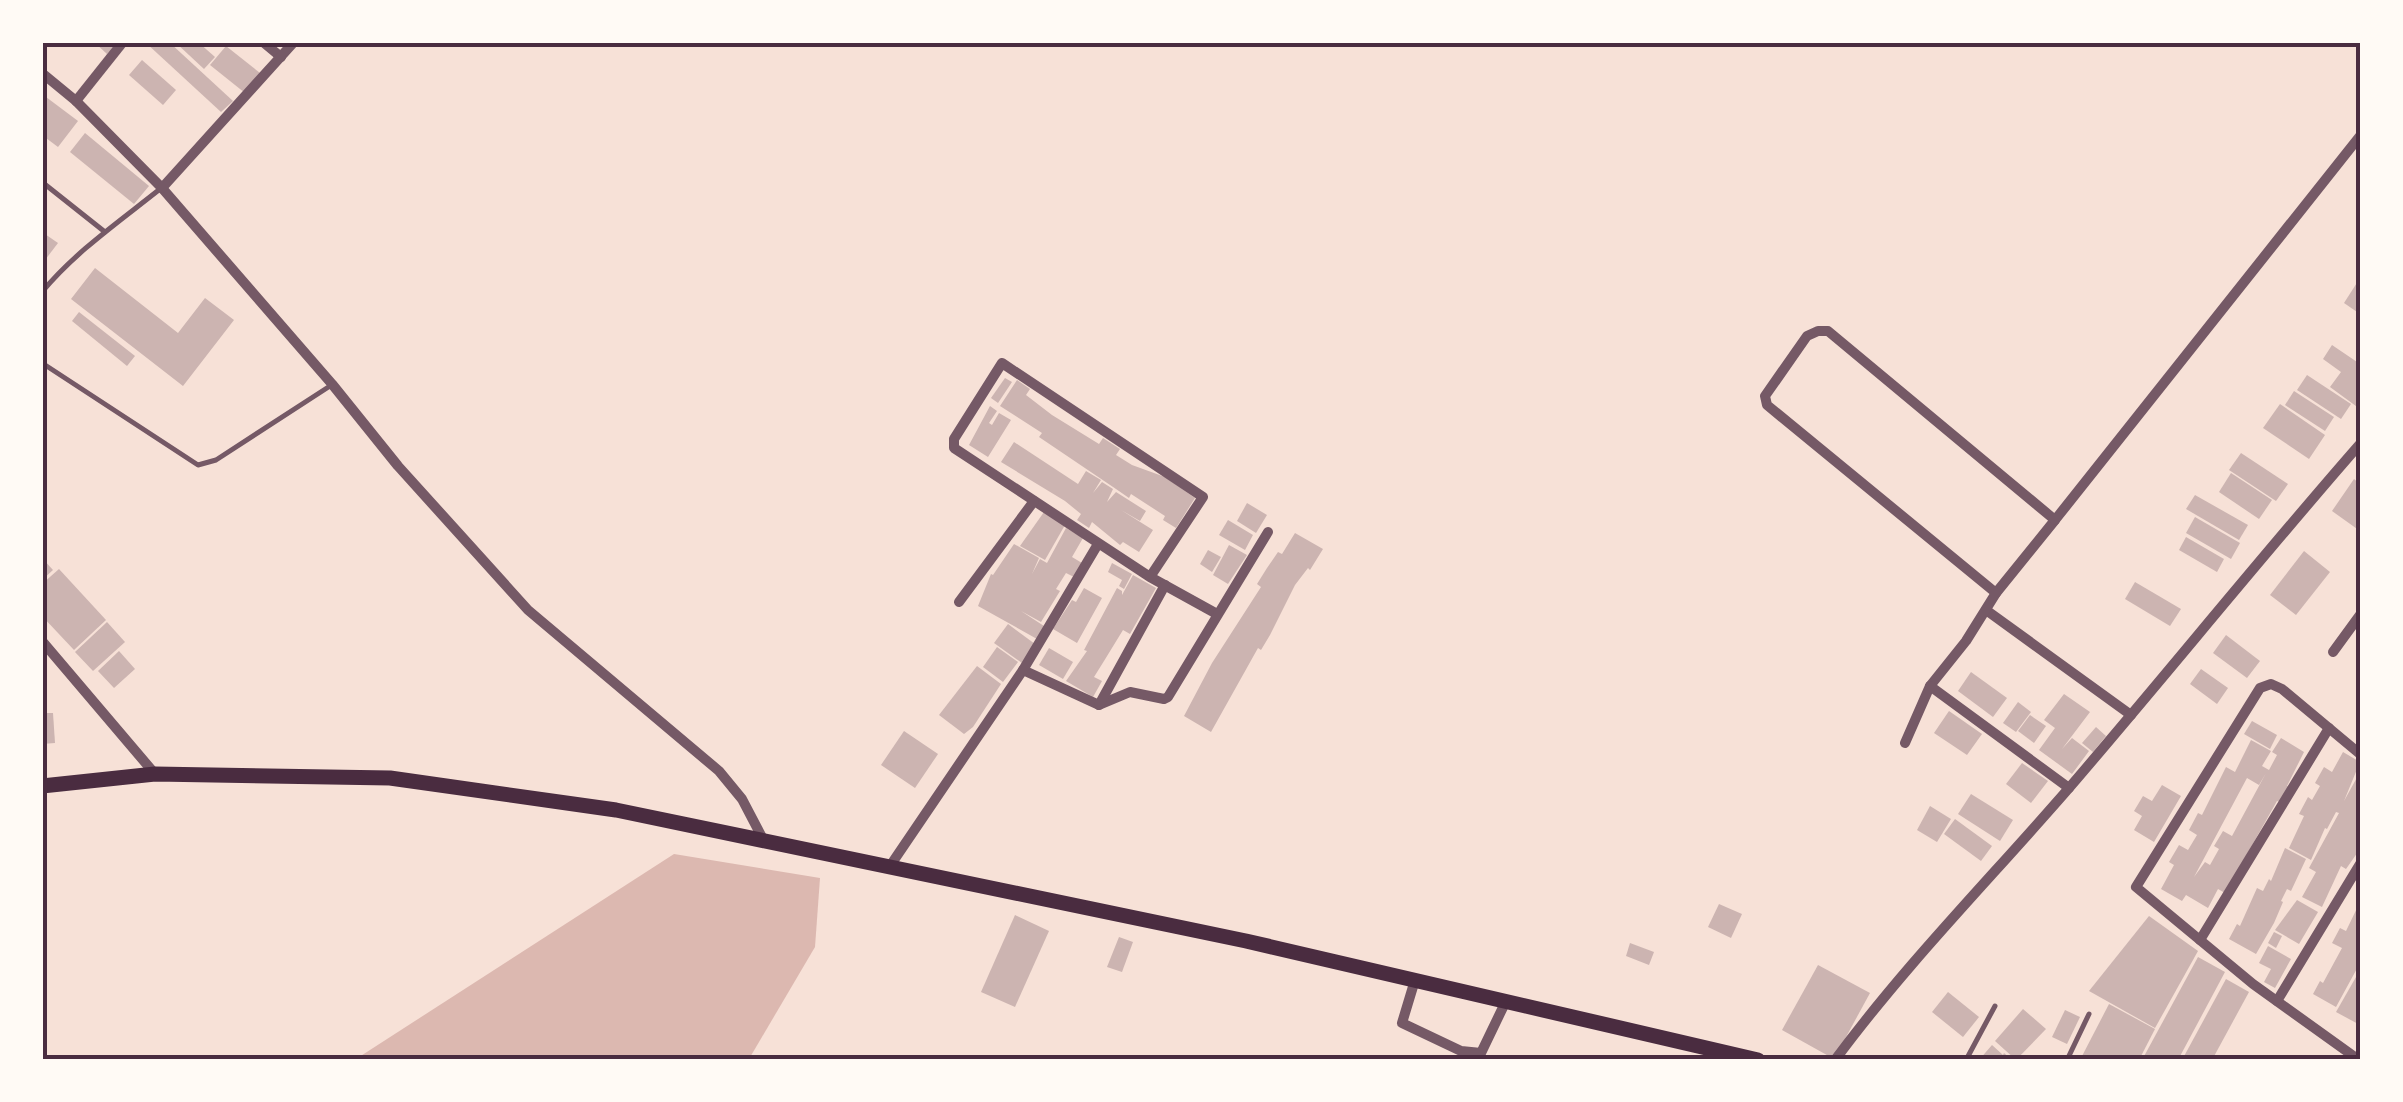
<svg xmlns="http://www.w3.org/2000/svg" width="2403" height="1102" font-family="Jost,sans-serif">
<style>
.water{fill:#dcb8b0}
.building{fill:#ccb4b1;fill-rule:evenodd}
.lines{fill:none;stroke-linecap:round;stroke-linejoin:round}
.service{stroke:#755966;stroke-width:5}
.minor{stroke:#755966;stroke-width:10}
.secondary{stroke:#4a2c40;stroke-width:15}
.neatline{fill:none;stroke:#4a2c40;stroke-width:4}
</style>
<rect width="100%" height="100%" fill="#f7e1d7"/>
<path class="water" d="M674 854 820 878 815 947 749 1059H356Z"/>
<g class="building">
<path d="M94 42H117L107 54Z"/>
<path d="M145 42H169L233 101 221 112Z"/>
<path d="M175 42H198L215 57 204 69Z"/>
<path d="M226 46 260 73 245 93 210 65Z"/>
<path d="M142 60 176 90 163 105 129 75Z"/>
<path d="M42 94 78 121 58 147 42 135Z"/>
<path d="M85 133 149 186 134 204 70 152Z"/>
<path d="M42 232 58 243 42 264Z"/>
<path d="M95 268 178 333 205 298 234 320 183 386 71 299Z"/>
<path d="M2360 278V314L2344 303Z"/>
<path d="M79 312 135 356 127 366 72 321Z"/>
<path d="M2332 345 2360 364V409L2330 387 2341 372 2323 359Z"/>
<path d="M2307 375 2351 404 2341 419 2297 390Z"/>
<path d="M1005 378 1012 382 998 403 991 398Z"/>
<path d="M1017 380 1030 389 1026 395 1052 415 1099 444 1103 438 1120 449 1116 455 1132 465 1165 477 1195 498 1176 528 1163 520 1165 516 1131 494 1129 498 1116 489 1039 437 1042 433 1000 406Z"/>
<path d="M2294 391 2334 417 2325 431 2285 405Z"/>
<path d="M2280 404 2325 435 2309 459 2263 428Z"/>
<path d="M990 406 997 411 989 423 992 425 999 413 1011 420 988 457 969 445Z"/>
<path d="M1014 442 1078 484 1086 471 1101 480 1093 493 1102 482 1113 489 1107 502 1116 492 1146 511 1140 521 1121 510 1153 530 1139 552 1123 542 1120 545 1092 522 1089 528 1077 520 1081 514 1065 501 1001 462Z"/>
<path d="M2241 453 2288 484 2276 501 2229 470Z"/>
<path d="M2231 473 2272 500 2259 519 2219 492Z"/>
<path d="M2354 479 2360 484V531L2332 511Z"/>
<path d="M2195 495 2248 525 2239 540 2186 509Z"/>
<path d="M1247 503 1267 515 1256 533 1237 521Z"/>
<path d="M1044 512 1065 525 1045 560 1020 546Z"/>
<path d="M2195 517 2240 543 2231 559 2186 533Z"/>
<path d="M1228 520 1253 535 1245 550 1219 535Z"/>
<path d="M1066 528 1083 538 1072 557 1082 563 1074 577 1066 573 1056 589 1060 591 1041 622 1021 611 1044 626 1037 639 978 606 991 574 993 575 1014 544 1039 558 1032 574 1040 559 1047 563Z"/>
<path d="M1295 533 1323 549 1310 570 1308 568 1295 585 1270 635 1261 650 1258 648 1211 732 1184 716 1212 663 1261 587 1257 584 1267 568 1278 552 1282 554Z"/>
<path d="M2186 537 2224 559 2217 572 2179 550Z"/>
<path d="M1229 545 1247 555 1228 584 1213 575Z"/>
<path d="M1208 550 1221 557 1212 572 1200 564Z"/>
<path d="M2304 551 2330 572 2296 615 2270 595Z"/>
<path d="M42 558 53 570 42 580Z"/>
<path d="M1112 563 1132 574 1124 589 1119 586 1122 580 1108 572Z"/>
<path d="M59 569 106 620 74 650 42 616V584Z"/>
<path d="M1133 575 1156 588 1130 634 1123 630 1104 661 1094 677 1102 681 1093 697 1066 681 1087 651 1084 650 1117 588 1122 591V595Z"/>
<path d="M2135 582 2181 609 2170 626 2125 599Z"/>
<path d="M1084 588 1102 598 1077 643 1053 629 1072 600 1076 602Z"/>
<path d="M107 622 125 642 93 671 75 652Z"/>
<path d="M1008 624 1035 644 1022 663 994 643Z"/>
<path d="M2226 635 2260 661 2247 678 2213 653Z"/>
<path d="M997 647 1018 662 1003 682 983 667Z"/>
<path d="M1049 648 1073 662 1063 679 1039 665Z"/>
<path d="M119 651 135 669 114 688 98 671Z"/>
<path d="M977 666 1001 684 973 727 964 734 939 715Z"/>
<path d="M2201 669 2228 688 2217 704 2190 684Z"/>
<path d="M1971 672 2007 698 1993 717 1958 691Z"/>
<path d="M2064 694 2090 712 2062 749 2072 738 2089 751 2072 774 2039 750 2055 728 2044 720Z"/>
<path d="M2018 702 2031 712 2016 732 2003 723Z"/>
<path d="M1949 711 1982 734 1967 755 1934 733Z"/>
<path d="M42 713H53L55 743 42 744Z"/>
<path d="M2030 715 2046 726 2034 743 2018 731Z"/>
<path d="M2252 721 2277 735 2270 749 2244 734Z"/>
<path d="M2096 727 2106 736 2093 752 2082 743Z"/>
<path d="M904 731 938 754 915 788 881 765Z"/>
<path d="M2281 738 2304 752 2287 786 2289 787 2280 802 2277 801 2225 893 2218 889 2208 908 2186 895 2182 901 2161 889 2174 865 2169 862 2179 845 2188 850 2197 835 2189 830 2198 813 2202 815 2226 767 2235 772 2251 740 2271 751 2262 766 2269 770 2277 755 2272 752ZM2266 773 2232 836 2223 831 2214 846 2219 849 2210 865 2205 862 2194 877 2247 778 2259 785Z"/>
<path d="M2343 752 2360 762 2344 801 2360 772V849L2346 869 2341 866 2322 907 2302 897 2316 872 2309 868 2339 813 2336 812 2327 829 2325 828 2311 860 2289 848 2304 816 2299 814 2308 797 2312 800 2320 786 2315 783 2324 767 2332 772Z"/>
<path d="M2022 763 2048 781 2031 803 2006 784Z"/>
<path d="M2162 785 2181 796 2154 842 2134 830 2142 816 2134 811 2143 796 2152 801Z"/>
<path d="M1971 794 2013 820 2000 841 1958 814Z"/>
<path d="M1930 806 1951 819 1937 842 1917 830Z"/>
<path d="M1955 819 1992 846 1981 861 1944 834Z"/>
<path d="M2285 848 2306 859 2291 891 2287 889 2281 901 2283 902 2274 923 2256 954 2229 939 2237 924 2240 926 2257 888 2263 891 2269 879 2271 881Z"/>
<path d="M2297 900 2318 912 2299 944 2275 930Z"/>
<path d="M2360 902V963L2336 1007 2313 994 2320 981 2323 983 2342 948 2332 943 2340 928 2346 931Z"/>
<path d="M1719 904 1742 914 1731 938 1708 927Z"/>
<path d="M1015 915 1049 931 1015 1007 981 992Z"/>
<path d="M2149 916 2198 951 2155 1028 2089 991Z"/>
<path d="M2274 932 2282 936 2276 948 2268 943Z"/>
<path d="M1119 937 1133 942 1122 972 1107 967Z"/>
<path d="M1630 943 1654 952 1649 965 1626 956Z"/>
<path d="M2268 946 2291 959 2275 988 2264 982 2271 969 2259 963Z"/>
<path d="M2198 957 2225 972 2178 1060H2142Z"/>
<path d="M1818 965 1870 993 1834 1059 1782 1030Z"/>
<path d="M2360 970V1025L2336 1012Z"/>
<path d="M2226 979 2249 992 2212 1060H2182Z"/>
<path d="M1948 992 1979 1017 1963 1037 1932 1012Z"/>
<path d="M2109 1004 2155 1029 2139 1060H2080Z"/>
<path d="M2023 1009 2046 1029 2016 1060 1995 1041Z"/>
<path d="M2065 1010 2080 1017 2067 1044 2052 1037Z"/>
<path d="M1992 1045 2003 1055 2004 1053 2012 1060H1979Z"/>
</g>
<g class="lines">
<g class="service">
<path d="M42 182 105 232"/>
<path d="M42 292C75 252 120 221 160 189"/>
<path d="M42 363 198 465 216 460 330 386"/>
<path d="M1966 1060 1995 1006"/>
<path d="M2067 1060 2089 1014"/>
</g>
<g class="minor">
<path d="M263 42 281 57"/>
<path d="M42 73 76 101 162 188 332 384 398 466 528 610 719 771 742 799 764 841"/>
<path d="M76 101 123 42"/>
<path d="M162 188 294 42"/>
<path d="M1150 577 1203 497 1002 363 954 439V448L1150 577 1217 614"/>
<path d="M1996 593 2055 520"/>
<path d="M959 602 1034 501"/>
<path d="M1986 610 2131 715"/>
<path d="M42 641 155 774"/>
<path d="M2333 652 2360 615"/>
<path d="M1023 670 1099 705 1130 692 1164 699 1168 697 1268 532"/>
<path d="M1930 686 1966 641 1996 593 1767 405 1765 396 1807 336 1818 331H1828L2055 520 2360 136"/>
<path d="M1099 705 1165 585"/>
<path d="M1905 743 1930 686 2069 788"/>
<path d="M890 866 1023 670 1098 544"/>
<path d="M2200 940 2329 728"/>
<path d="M1415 980 1402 1023 1461 1051 1481 1053 1506 1001"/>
<path d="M2277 1001 2360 864"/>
<path d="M1835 1060C1906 964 1991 878 2069 788 2167 674 2261 557 2360 444"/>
<path d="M2359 1060 2253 984 2136 887 2260 688 2271 684 2282 689 2360 754"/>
</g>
<path class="secondary" d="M42 786 155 774 390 778 616 810 1246 941 1758 1060"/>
</g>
<rect width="2403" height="1102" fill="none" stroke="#fffaf5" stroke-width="90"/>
<rect x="45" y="45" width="2313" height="1012" class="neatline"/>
</svg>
